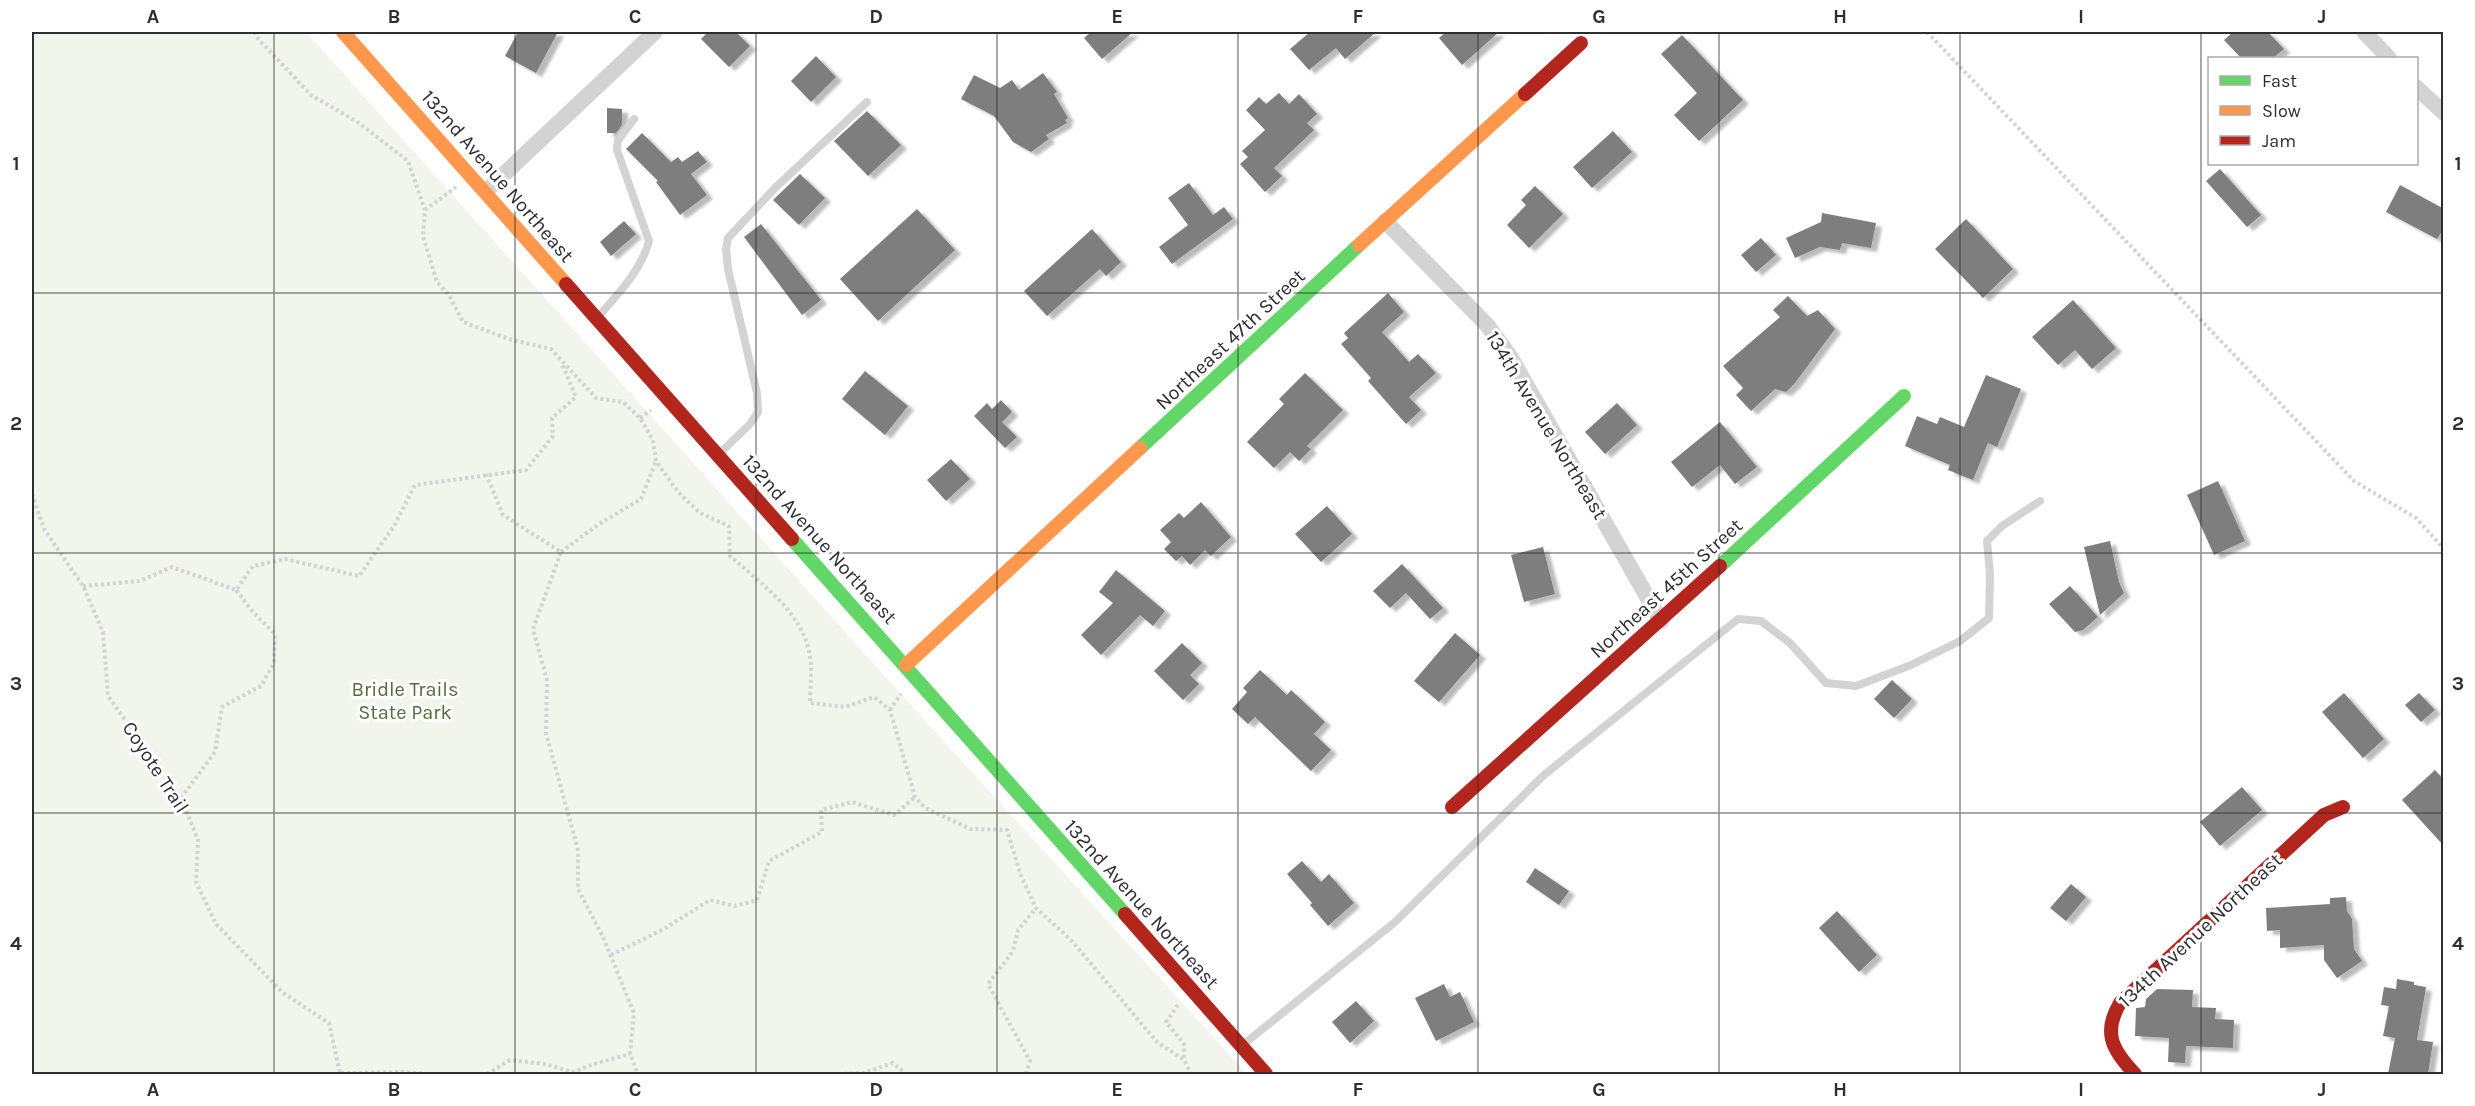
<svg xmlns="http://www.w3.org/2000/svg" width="2475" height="1106" font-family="Karla,sans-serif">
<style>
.green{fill:#f1f5eb}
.building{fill:#7e7e7e;filter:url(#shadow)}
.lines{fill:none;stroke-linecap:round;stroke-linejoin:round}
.path{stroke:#d3d3d3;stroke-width:4;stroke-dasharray:3 3;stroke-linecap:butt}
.lane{stroke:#d3d3d3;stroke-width:8}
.street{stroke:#d3d3d3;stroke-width:16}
.fast{stroke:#63d668;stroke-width:14}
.slow{stroke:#ff974d;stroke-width:14}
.jam{stroke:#b3261e;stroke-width:14}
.grid{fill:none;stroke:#2e2e2e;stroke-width:1.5;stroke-opacity:0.55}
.labels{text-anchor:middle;stroke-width:6;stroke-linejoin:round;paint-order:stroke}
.street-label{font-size:20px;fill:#2e2e2e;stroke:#fff}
.park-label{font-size:20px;fill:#546c39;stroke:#fff}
.neatline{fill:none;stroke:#2e2e2e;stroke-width:2}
.grid-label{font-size:20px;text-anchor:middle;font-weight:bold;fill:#2e2e2e}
</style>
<defs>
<filter id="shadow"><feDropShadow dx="6" dy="4" stdDeviation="1.5" flood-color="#0004"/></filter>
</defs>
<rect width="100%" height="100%" fill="#fff"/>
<path class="green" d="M32 32H306L899 692 1247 1074H32Z"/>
<g class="building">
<path d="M518 32H558L536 73 505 56Z"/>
<path d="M708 32H736L750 46 729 67 701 39Z"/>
<path d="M1091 32H1133L1102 59 1084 38Z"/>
<path d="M1310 32H1376L1345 59 1336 48 1309 70 1290 49Z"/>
<path d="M1446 32H1499L1462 65 1439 38Z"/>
<path d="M2233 32H2268L2284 49 2273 58H2241L2224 40Z"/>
<path d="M1682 35 1743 100 1699 141 1674 115 1697 93 1661 54Z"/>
<path d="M816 56 836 77 811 102 791 81Z"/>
<path d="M1043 73 1057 92 1054 94 1068 118 1065 120 1067 123 1046 135 1049 139 1031 152 1013 142 994 116 961 99 974 75 1000 88 1012 80 1019 90Z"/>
<path d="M1279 93 1289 104 1299 94 1317 114 1307 123 1314 130 1274 168 1282 176 1265 192 1240 164 1248 157 1242 151 1265 130 1246 110 1259 97 1266 104Z"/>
<path d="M607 108 622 109V125L616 133H607Z"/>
<path d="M867 111 901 145 868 176 834 141Z"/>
<path d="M1613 131 1632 152 1592 188 1573 167Z"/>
<path d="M642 133 671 162 678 157 682 162 698 151 707 162 691 174 707 195 680 215 656 182 658 181 626 149Z"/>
<path d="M2220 169 2261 215 2247 227 2206 181Z"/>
<path d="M800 174 825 198 799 225 773 200Z"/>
<path d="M1189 183 1213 215 1224 207 1233 219 1172 264 1159 247 1188 225 1168 198Z"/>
<path d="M2400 185 2444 209V228L2437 239 2386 212Z"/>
<path d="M1535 186 1563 214 1529 248 1507 225 1526 205 1521 200Z"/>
<path d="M917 209 955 250 878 321 840 279Z"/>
<path d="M1822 213 1876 223 1871 248 1842 243 1840 250 1820 247 1795 258 1786 238 1821 222Z"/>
<path d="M1966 219 2013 269 1983 298 1935 249Z"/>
<path d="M624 221 636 234 611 256 600 242Z"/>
<path d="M761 224 821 300 802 315 744 237Z"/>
<path d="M1092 229 1121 262 1106 276 1100 269 1047 316 1024 291Z"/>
<path d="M1761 238 1776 255 1756 272 1741 255Z"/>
<path d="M1388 293 1404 312 1382 332 1409 362 1418 354 1436 373 1409 397 1421 410 1406 424 1368 381 1371 378 1341 344 1348 338 1344 333Z"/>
<path d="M1788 296 1807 316 1818 310 1835 329 1795 383 1786 392 1775 389 1751 411 1736 395 1743 388 1723 366 1780 317 1773 310Z"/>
<path d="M2073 300 2116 348 2092 369 2075 350 2058 365 2032 337Z"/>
<path d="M865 371 908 406 885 435 842 399Z"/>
<path d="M1305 373 1343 410 1307 446 1311 449 1299 461 1290 452 1274 468 1247 442 1284 404 1279 399Z"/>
<path d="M1986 375 2021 389 1997 447 1988 443 1973 480 1948 470 1950 465 1905 446 1917 416 1937 424 1940 417 1964 427Z"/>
<path d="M1001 400 1012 412 1002 422 1017 437 1005 448 974 416 987 403 992 409Z"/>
<path d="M1617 403 1637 425 1605 454 1585 432Z"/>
<path d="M1720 422 1757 467 1735 484 1720 465 1692 487 1671 462Z"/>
<path d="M951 459 970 479 946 501 927 480Z"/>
<path d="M2218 481 2245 541 2214 555 2187 495Z"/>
<path d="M1201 502 1231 537 1211 556 1205 550 1190 565 1182 556 1176 561 1164 549 1171 542 1160 530 1179 513 1184 518Z"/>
<path d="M1327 506 1352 534 1321 562 1295 534Z"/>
<path d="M2110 541 2119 582 2124 593 2100 615 2084 547Z"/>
<path d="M1543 547 1555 594 1524 602 1511 555Z"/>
<path d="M1402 564 1443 608 1430 619 1406 593 1390 608 1373 591Z"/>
<path d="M1116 570 1165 611 1153 626 1140 615 1101 655 1081 635 1113 603 1099 592Z"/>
<path d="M2070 586 2098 617 2083 630 2075 632 2049 604Z"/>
<path d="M1455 633 1480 655 1439 702 1414 681Z"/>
<path d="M1182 643 1202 663 1190 675 1199 684 1183 700 1154 671Z"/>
<path d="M1260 670 1287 695 1291 690 1325 722 1314 734 1331 750 1311 771 1255 717 1248 724 1232 709 1247 692 1243 688Z"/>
<path d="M1892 680 1912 699 1894 718 1874 699Z"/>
<path d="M2344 693 2384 739 2363 758 2322 712Z"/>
<path d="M2419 693 2435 710 2421 722 2405 705Z"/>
<path d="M2435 770 2444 780V846L2402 800Z"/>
<path d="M2242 787 2262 810 2220 846 2200 822Z"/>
<path d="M1302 861 1321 882 1329 874 1354 903 1328 926 1310 905 1312 903 1287 874Z"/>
<path d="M1535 868 1569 891 1559 905 1526 882Z"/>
<path d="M2071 884 2086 897 2066 921 2050 908Z"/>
<path d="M2346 897 2347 911 2352 919 2354 949 2362 961 2337 978 2324 960V945L2280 948V930L2267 931 2266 908 2330 904V898Z"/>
<path d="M1837 911 1877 955 1859 972 1819 928Z"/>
<path d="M2397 979 2414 982V985L2426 987 2417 1040 2433 1042 2428 1074H2388L2395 1038 2383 1036 2389 1006 2381 1005 2384 987 2396 989Z"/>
<path d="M1444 984 1450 997 1460 992 1474 1022 1436 1041 1415 998Z"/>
<path d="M2157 989 2193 990 2192 1007 2216 1008 2215 1019 2234 1020 2233 1048 2186 1046 2185 1063 2168 1062 2169 1038 2135 1036 2136 1008 2145 1007 2146 999Z"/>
<path d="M1356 1001 1374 1021 1350 1043 1332 1022Z"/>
</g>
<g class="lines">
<g class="path">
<path d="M254 32 259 40 311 95 359 123 408 161 425 210 423 236 437 282 449 295 463 322 509 339 551 349 596 398 623 402 640 418 653 440 656 461 678 492 700 513 729 526 730 556C760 583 800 610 809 651 813 667 810 687 810 703L845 707 874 697 890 710 915 797 925 808 971 829 1007 830 1021 876 1036 908 1071 940 1157 1042 1184 1060 1191 1074"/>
<path d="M1927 32 2354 481 2416 518 2444 549"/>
<path d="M425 210 456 187"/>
<path d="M640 418 651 410"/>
<path d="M486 474 503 515 561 552 533 629 547 680 546 733 578 850V889L603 937 634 1013 630 1054 638 1074"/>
<path d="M32 494 44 529 83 586 103 632 108 696 181 798 198 840 196 882 216 924 283 993 329 1023 340 1073 343 1074"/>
<path d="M561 552 599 524 641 499 656 461"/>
<path d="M83 586 140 581 172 567 236 590 253 566 285 559 359 576 394 526 415 485 526 470 553 436 552 418 576 397 562 364"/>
<path d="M890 710 901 694"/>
<path d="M181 798 215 752 222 707 261 686 274 663 275 634 253 612 236 590"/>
<path d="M611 955 664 929 710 900 735 906 757 900 769 861 822 832 821 810 852 802 894 815 915 797"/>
<path d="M1178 1005 1166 1022 1184 1044V1060"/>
<path d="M341 1073 404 1072 427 1074"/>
<path d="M487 1074 510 1060 545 1064 573 1072 597 1063 630 1054"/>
<path d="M838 1074 863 1073 893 1063 906 1074"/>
<path d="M1026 1074 1030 1061 988 984 1013 951 1018 930 1036 908"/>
</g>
<g class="lane">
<path d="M597 318C617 295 641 271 649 241L617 150 618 140 634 119"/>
<path d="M719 454 750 424 758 412 757 393 728 269 726 249 728 238 776 187 867 102"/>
<path d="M1244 1044 1395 922 1544 775 1738 619 1761 621 1790 643 1826 683 1856 686 1911 665 1960 641 1989 618 1990 574 1987 541 2002 526 2040 501"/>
</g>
<g class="street">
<path d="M2364 32 2389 58"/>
<path d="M2416 87 2444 113"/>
<path d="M486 191 655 32"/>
<path d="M1385 221 1487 325 1511 358 1661 621"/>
</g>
<g class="fast">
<path d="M1140 448 1359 245"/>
<path d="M792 539 1125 914"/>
<path d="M1720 566 1904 396"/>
</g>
<g class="slow">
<path d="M343 32 566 284"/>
<path d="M1359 245 1525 94"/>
<path d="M906 665 1140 448"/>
</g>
<g class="jam">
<path d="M1525 94 1581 43"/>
<path d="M566 284 792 539"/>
<path d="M1452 807 1720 566"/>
<path d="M1125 914 1266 1074"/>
<path d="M2135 1074C2113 1051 2102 1033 2120 1003L2324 815 2343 807"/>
</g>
</g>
<path class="grid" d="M274 32V1074M515 32V1074M756 32V1074M997 32V1074M1238 32V1074M1478 32V1074M1719 32V1074M1960 32V1074M2201 32V1074M32 293H2444M32 553H2444M32 813H2444"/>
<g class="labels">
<g class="street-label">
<text transform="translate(498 176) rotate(49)" y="7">132nd Avenue Northeast</text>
<text transform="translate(1230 339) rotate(-43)" y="7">Northeast 47th Street</text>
<text transform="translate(1547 425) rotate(59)" y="7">134th Avenue Northeast</text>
<text transform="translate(820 539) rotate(48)" y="7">132nd Avenue Northeast</text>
<text transform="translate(1666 588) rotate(-42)" y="7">Northeast 45th Street</text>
<text transform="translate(156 767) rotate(57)" y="7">Coyote Trail</text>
<text transform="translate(1142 904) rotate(48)" y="7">132nd Avenue Northeast</text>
<text transform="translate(2200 930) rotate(-43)" y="7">134th Avenue Northeast</text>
</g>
<g class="park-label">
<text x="405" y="696">Bridle Trails<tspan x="405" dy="23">State Park</tspan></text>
</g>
</g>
<rect width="2475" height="1106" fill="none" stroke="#ffffff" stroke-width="66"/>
<rect x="2208" y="57" width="210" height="108" fill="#ffffff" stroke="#ababab" stroke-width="1.5"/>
<rect x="2220" y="76" width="30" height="9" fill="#63d668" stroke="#ababab" stroke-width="1.5"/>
<text x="2262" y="87" font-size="18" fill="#2e2e2e">Fast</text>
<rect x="2220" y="106" width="30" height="9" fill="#ff974d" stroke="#ababab" stroke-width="1.5"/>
<text x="2262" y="117" font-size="18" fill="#2e2e2e">Slow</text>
<rect x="2220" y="136" width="30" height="9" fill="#b3261e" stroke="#ababab" stroke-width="1.5"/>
<text x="2262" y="147" font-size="18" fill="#2e2e2e">Jam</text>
<rect x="33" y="33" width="2409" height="1040" class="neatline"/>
<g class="grid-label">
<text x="153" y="23">A</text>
<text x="394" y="23">B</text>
<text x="635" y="23">C</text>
<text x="876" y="23">D</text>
<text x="1117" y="23">E</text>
<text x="1358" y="23">F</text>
<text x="1599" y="23">G</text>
<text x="1840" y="23">H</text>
<text x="2081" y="23">I</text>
<text x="2322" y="23">J</text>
<text x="16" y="170">1</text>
<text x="2458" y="170">1</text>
<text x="16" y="430">2</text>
<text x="2458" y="430">2</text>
<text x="16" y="690">3</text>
<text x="2458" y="690">3</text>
<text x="16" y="950">4</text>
<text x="2458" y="950">4</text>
<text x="153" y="1096">A</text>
<text x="394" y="1096">B</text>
<text x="635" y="1096">C</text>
<text x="876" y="1096">D</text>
<text x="1117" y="1096">E</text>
<text x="1358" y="1096">F</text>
<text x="1599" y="1096">G</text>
<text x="1840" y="1096">H</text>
<text x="2081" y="1096">I</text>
<text x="2322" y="1096">J</text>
</g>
</svg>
